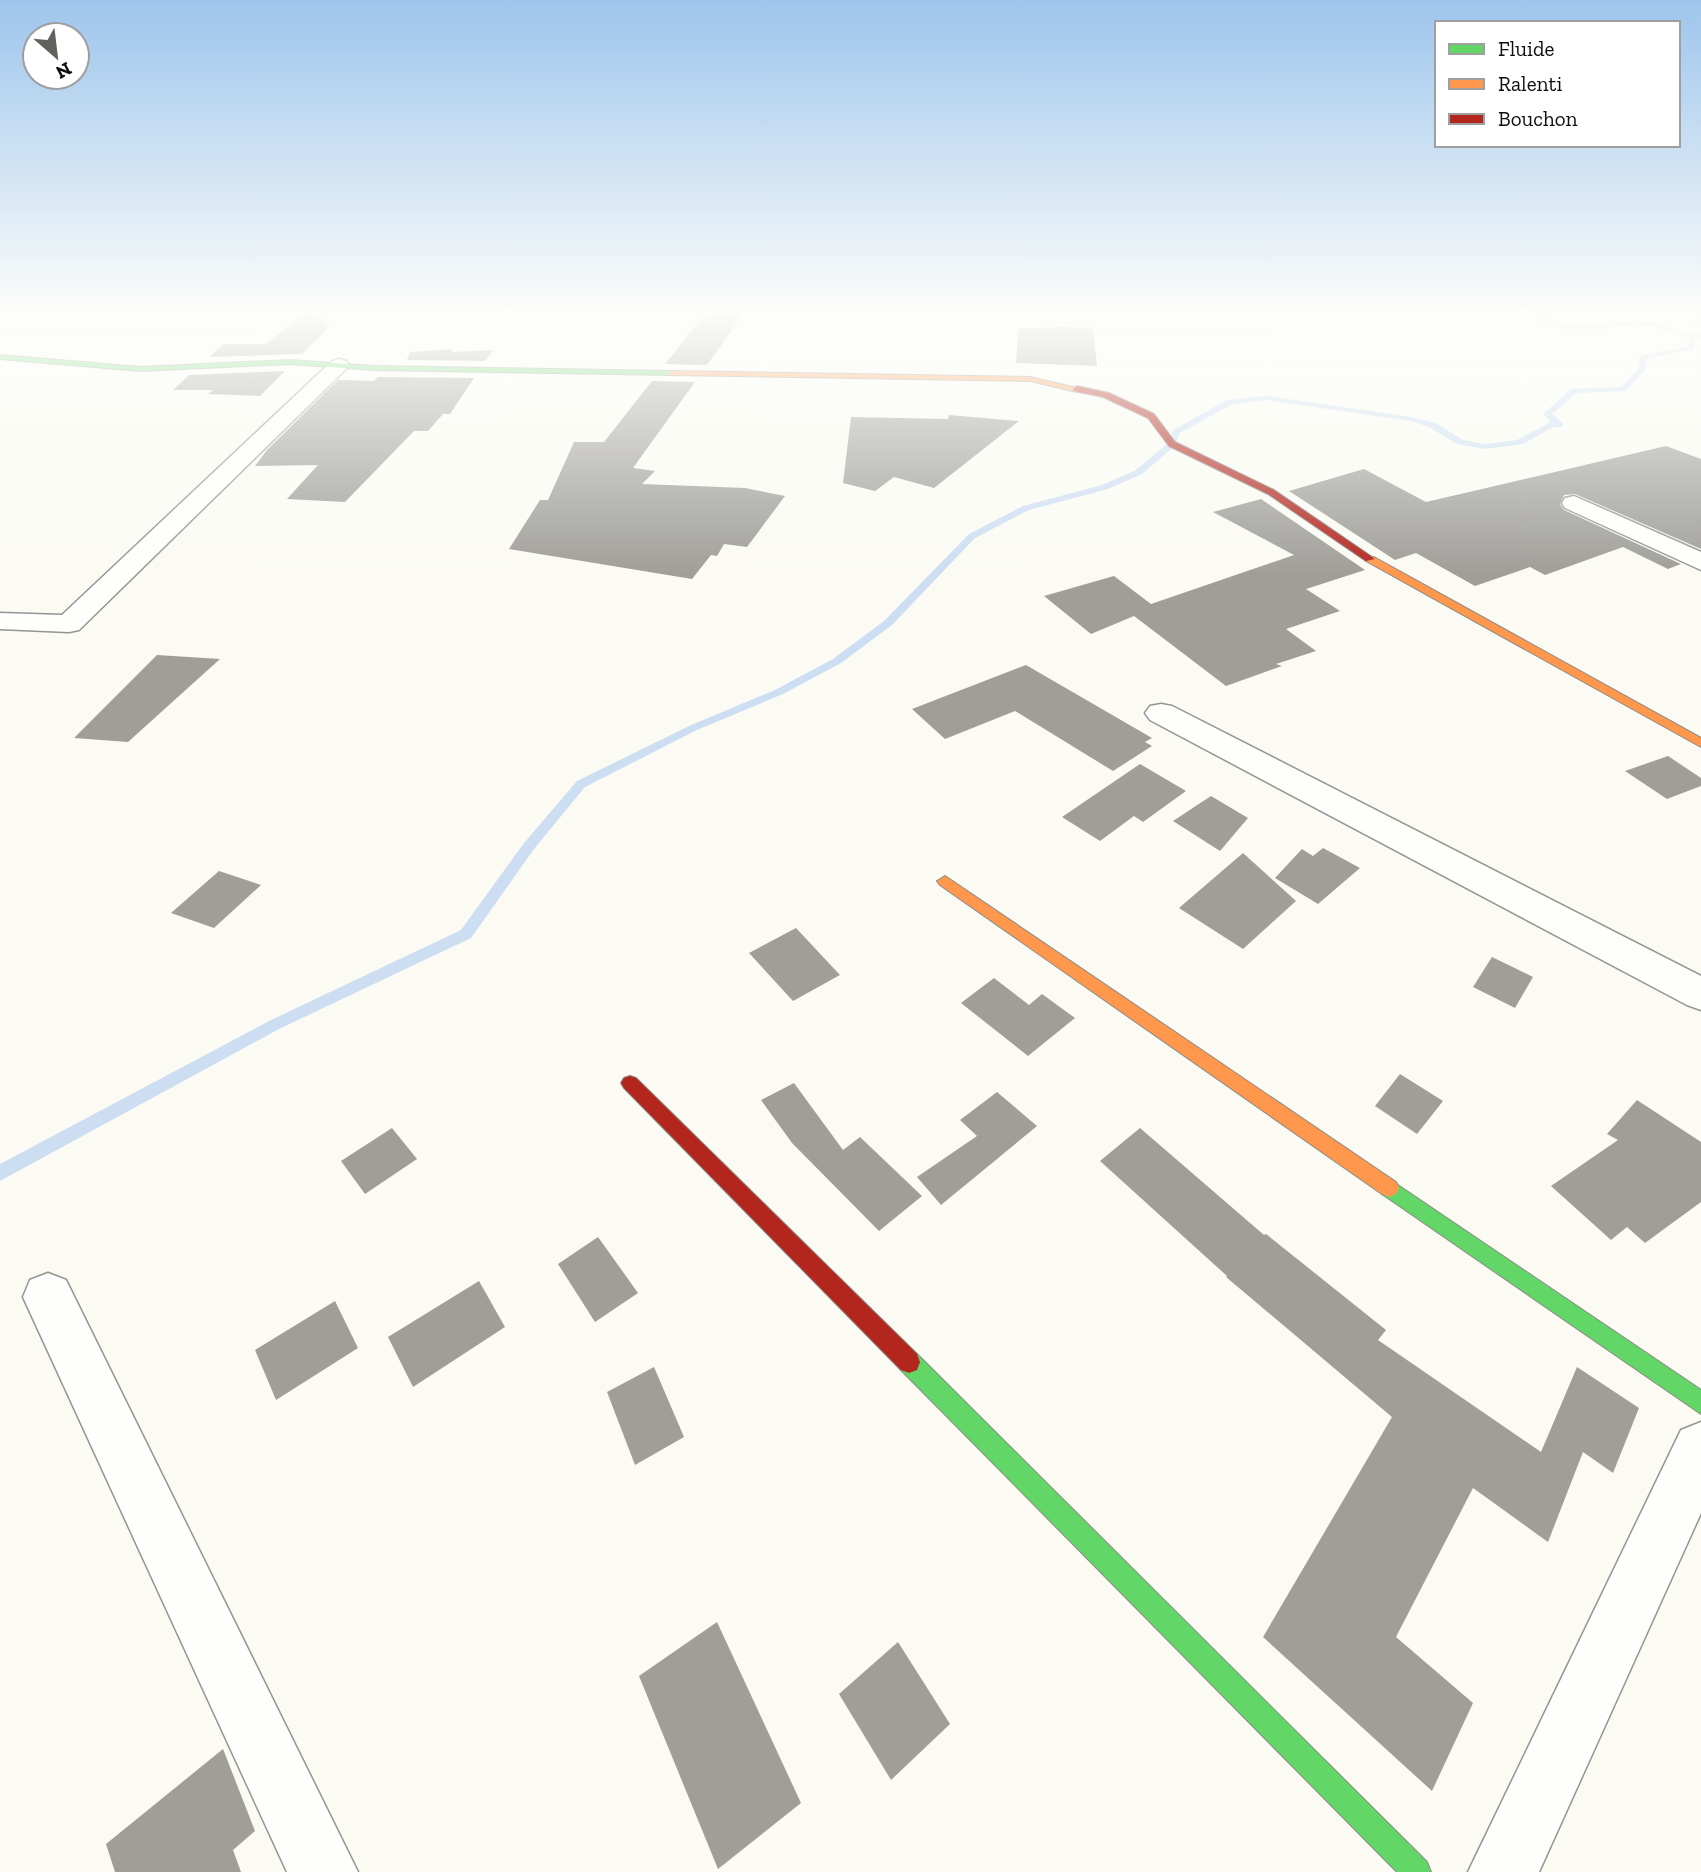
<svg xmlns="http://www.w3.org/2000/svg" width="1701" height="1872" font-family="'Zilla Slab',serif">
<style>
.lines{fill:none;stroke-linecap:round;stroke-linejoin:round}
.stream{fill:#cddef3;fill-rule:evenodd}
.building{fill:#9f9e99}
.street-casing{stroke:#959592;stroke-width:3}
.fast-casing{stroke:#8b8b88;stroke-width:2}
.slow-casing{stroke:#8b8b88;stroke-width:2}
.jam-casing{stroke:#8b8b88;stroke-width:2}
.street{fill:#fefefd;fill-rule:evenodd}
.fast{fill:#63d668;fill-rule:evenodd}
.slow{fill:#ff974d;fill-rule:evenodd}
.jam{fill:#b3261e;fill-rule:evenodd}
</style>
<rect width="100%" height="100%" fill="#fbfbf4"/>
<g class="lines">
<g class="stream">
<path d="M1541 313H1549L1543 317 1545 320C1579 328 1610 319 1643 321 1664 322 1681 333 1701 335V339H1695L1693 349 1646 359V369L1626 391 1576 393 1552 414 1563 423V427H1553L1523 444 1485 449 1457 444 1429 427 1411 421 1266 400 1232 404 1180 433 1175 446 1142 474 1108 489 1029 510 975 538 892 625 841 663 783 694 697 730 585 787 534 849 471 938 281 1028 0 1181V1164L271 1020 461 930 524 843 577 781 689 726 775 690 833 659 884 621 969 534 1023 506 1102 485 1136 470 1168 443 1173 430 1227 400 1266 396 1411 417 1435 423 1463 440 1485 444 1517 440 1551 422 1543 414 1571 389 1621 387 1638 369 1640 356 1688 347 1689 337C1672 332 1658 326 1641 325 1614 324 1554 340 1536 316Z"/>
<path d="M1701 314V328L1695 321Z"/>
</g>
</g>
<g class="building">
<path d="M303 313H317L330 326 302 354 209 357 224 344H267Z"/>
<path d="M706 313H737L742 316 707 365 665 364Z"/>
<path d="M1060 327 1093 328 1097 366 1016 363 1018 329Z"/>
<path d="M453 349 452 352 493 350 485 361 407 360 410 352Z"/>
<path d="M285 371 260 396 208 394 213 390H173L189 375Z"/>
<path d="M378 377 474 378 450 414H443L428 431H414L345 502 287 499 318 465 255 466 267 450 338 380 374 381Z"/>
<path d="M652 381 695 382 633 468 655 471 642 484 745 488 785 496 747 547 724 544 717 556 711 555 692 579 509 549 540 500H548L574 442H604Z"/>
<path d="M949 415 1019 421 934 488 894 477 875 491 843 483 851 417 948 419Z"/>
<path d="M1666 446 1701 459V549L1575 494 1564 495 1560 504 1564 510 1681 564 1668 569 1623 547 1545 575 1530 567 1475 586 1416 553 1395 560 1289 491 1364 469 1426 502Z"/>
<path d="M1261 499 1365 570 1306 589 1340 611 1286 629 1316 651 1276 664 1282 666 1226 686 1134 616 1091 634 1044 596 1114 576 1151 604 1294 555 1213 512Z"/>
<path d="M157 655 220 659 128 742 74 738Z"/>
<path d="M1026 665 1152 738 1145 742 1152 746 1113 771 1015 711 945 739 912 709Z"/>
<path d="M1668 756 1701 778V786L1667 799 1625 771Z"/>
<path d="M1140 764 1186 791 1143 822 1134 816 1100 841 1062 817Z"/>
<path d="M1211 796 1248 818 1220 851 1173 821Z"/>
<path d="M1323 848 1360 868 1318 904 1275 878 1302 849 1313 856Z"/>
<path d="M1243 853 1296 901 1243 949 1179 908Z"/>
<path d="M219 871 261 885 214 928 171 913Z"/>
<path d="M796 928 840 975 793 1001 749 953Z"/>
<path d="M1492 957 1533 977 1515 1008 1473 987Z"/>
<path d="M994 978 1029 1005 1042 994 1075 1018 1028 1056 961 1003Z"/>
<path d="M1400 1074 1443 1101 1417 1134 1375 1106Z"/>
<path d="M794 1083 843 1150 860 1137 922 1196 879 1231 792 1143 761 1100Z"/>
<path d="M997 1092 1037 1126 941 1205 917 1177 977 1136 960 1120Z"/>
<path d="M1637 1100 1701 1142V1202L1645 1243 1627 1227 1611 1240 1551 1186 1618 1140 1607 1134Z"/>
<path d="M392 1128 417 1159 365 1194 341 1161Z"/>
<path d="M1140 1128 1264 1235 1266 1234 1386 1330 1378 1340 1541 1452 1577 1367 1639 1408 1613 1473 1583 1452 1548 1542 1473 1488 1396 1637 1473 1703 1432 1791 1263 1637 1392 1417 1226 1277 1227 1276 1100 1161Z"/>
<path d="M598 1237 638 1293 595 1322 558 1264Z"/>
<path d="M479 1281 505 1327 413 1387 388 1337Z"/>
<path d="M335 1301 358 1348 276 1400 255 1350Z"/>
<path d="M654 1367 684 1437 635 1465 607 1392Z"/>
<path d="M717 1622 801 1803 718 1869 639 1676Z"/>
<path d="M898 1642 950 1724 891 1780 839 1694Z"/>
<path d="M223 1749 255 1831 233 1850 241 1872H115L106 1844Z"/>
</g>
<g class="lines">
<defs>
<g id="street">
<path d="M339 359 346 361 349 365 346 369 79 630 69 632 0 629V613L62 615 332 361Z"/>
<path d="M1574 496 1701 552V570L1565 508 1562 503 1565 498Z"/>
<path d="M1161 704 1172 706 1701 976V1010L1687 1005 1150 720 1145 713 1150 706Z"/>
<path d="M48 1273 66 1280 358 1872H287L23 1297 30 1280Z"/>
<path d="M1701 1422V1513L1539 1872H1468L1681 1430Z"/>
</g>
<g id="fast">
<path d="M0 355 141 367 290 360 374 366 672 371 676 373 672 375 374 370 290 364 141 371 0 359Z"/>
<path d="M1389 1179 1701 1390V1414L1382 1194 1379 1188 1382 1182Z"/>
<path d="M909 1351 917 1354 1427 1862 1431 1872H1397L901 1370 898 1362 901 1354Z"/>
</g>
<g id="slow">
<path d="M672 371 1030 377 1081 389 1077 392 1030 381 669 375 668 373Z"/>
<path d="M1366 557H1374L1701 738V747L1366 561Z"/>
<path d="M945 876 1396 1182 1399 1188 1396 1194 1389 1197 1382 1194 940 885 937 881Z"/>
</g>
<g id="jam">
<path d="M1077 386 1109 393 1154 414 1175 442 1274 490 1375 559 1366 561 1268 494 1169 446 1148 418 1103 397 1074 391 1073 389Z"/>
<path d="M630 1076 636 1078 917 1354 920 1362 917 1370 909 1373 901 1370 624 1088 621 1083 624 1078Z"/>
</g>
</defs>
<use href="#street" class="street-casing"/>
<use href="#fast" class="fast-casing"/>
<use href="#slow" class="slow-casing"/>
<use href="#jam" class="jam-casing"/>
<use href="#street" class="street"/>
<use href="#fast" class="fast"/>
<use href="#slow" class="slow"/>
<use href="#jam" class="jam"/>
</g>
<linearGradient id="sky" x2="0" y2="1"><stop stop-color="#9dc5ec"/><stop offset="0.54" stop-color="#fdfdfa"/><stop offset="1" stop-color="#fdfdfa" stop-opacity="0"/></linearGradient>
<rect width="1701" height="575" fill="url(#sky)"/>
<rect x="1435" y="21" width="245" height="126" fill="#ffffff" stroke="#9f9f9f" stroke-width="2"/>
<rect x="1449" y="44" width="35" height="10" fill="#63d668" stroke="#9f9f9f" stroke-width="2"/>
<text x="1498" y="56" font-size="21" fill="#0e0e0e">Fluide</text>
<rect x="1449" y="79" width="35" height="10" fill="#ff974d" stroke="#9f9f9f" stroke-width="2"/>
<text x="1498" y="91" font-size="21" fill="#0e0e0e">Ralenti</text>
<rect x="1449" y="114" width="35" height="10" fill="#b3261e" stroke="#9f9f9f" stroke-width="2"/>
<text x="1498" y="126" font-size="21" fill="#0e0e0e">Bouchon</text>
<g transform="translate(56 56) rotate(152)"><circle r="33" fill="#ffffff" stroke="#9f9f9f" stroke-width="2"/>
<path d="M0-5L12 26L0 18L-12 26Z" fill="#61615e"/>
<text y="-10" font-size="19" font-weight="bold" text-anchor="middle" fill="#0e0e0e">N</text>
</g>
</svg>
